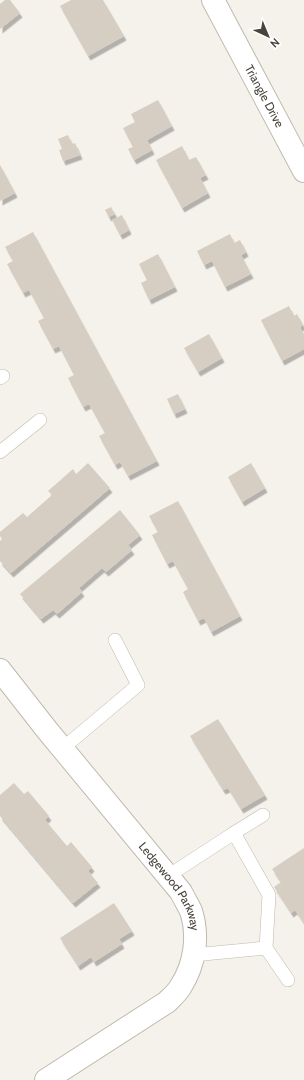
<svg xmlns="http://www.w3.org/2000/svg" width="304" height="1080" font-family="Cabin,sans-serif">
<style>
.building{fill:#d6cec2;filter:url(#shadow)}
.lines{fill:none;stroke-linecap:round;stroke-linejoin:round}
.service-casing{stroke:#c0baaf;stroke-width:14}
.minor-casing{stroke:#c0baaf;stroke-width:24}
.service{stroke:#fff;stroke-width:13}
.minor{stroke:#fff;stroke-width:22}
.labels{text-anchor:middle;stroke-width:3.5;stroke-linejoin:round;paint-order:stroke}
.street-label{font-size:12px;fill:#49433a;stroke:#fff}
</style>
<defs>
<filter id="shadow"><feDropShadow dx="2.5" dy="4.5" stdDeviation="0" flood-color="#0004"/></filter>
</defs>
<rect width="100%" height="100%" fill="#f5f2ec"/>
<g class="building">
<path d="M5 0H10L20 13 0 29V4Z"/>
<path d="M71 0H103L124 36 88 56 60 6Z"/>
<path d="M158 100 172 126 147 140 152 150 134 160 128 149 133 147 123 128 135 122 131 114Z"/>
<path d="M68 135 72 144 75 143 80 155 63 161 59 150 62 149 58 139Z"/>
<path d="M182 146 189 160 196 157 206 175 200 178 208 193 182 208 156 160Z"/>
<path d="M0 165 15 193 0 201Z"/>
<path d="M111 207 115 214 109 217 105 210Z"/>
<path d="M122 215 129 230 120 235 112 220Z"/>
<path d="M33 232 157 461 128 476 120 462 115 465 99 436 105 433 89 404 83 407 68 378 74 375 59 346 53 349 38 321 44 318 29 290 23 293 7 264 13 261 5 247Z"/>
<path d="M230 234 234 243 240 240 246 252 241 255 251 274 225 287 212 261 204 265 197 251Z"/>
<path d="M158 254 175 287 149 300 141 283 147 280 139 264Z"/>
<path d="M289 306 294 316 297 314 303 325 300 327 304 335V349L282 361 261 320Z"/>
<path d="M209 334 222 358 198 372 184 348Z"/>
<path d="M178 394 185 409 174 414 167 399Z"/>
<path d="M88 463 110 488 11 573 0 561V541L2 539 0 536V532L23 513 27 517 52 495 48 491 73 469 76 474Z"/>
<path d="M251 463 265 488 242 502 228 477Z"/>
<path d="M178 501 240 616 211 632 204 618 198 621 183 592 188 589 173 561 167 564 152 535 158 532 149 516Z"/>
<path d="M120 510 140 535 128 545 132 550 106 572 102 568 79 588 82 592 57 614 53 610 41 619 20 594Z"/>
<path d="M218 719 265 795 241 809 228 788 223 790 190 736Z"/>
<path d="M14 783 24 794 28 791 49 816 45 820 67 846 71 842 92 867 88 871 98 883 73 903 0 816V795Z"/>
<path d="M304 848V923L295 910 291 913 274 887 281 882 272 869Z"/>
<path d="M114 903 132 931 119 939 122 944 94 962 91 957 78 966 60 938Z"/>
</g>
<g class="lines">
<defs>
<g id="service">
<path d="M0 378 3 376"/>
<path d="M0 452 40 420"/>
<path d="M62 749 138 685 115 640"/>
<path d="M234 833 263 815"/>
<path d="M168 876 234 833 269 895 266 948 288 980"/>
<path d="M193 955 266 948"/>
</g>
<g id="minor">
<path id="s1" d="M213 0 304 171"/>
<path id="s2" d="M0 670 47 730 181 892C184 898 188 905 191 911 199 936 195 964 181 986 178 992 172 997 167 1002L46 1080"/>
</g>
</defs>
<use href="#service" class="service-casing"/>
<use href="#minor" class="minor-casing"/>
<use href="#service" class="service"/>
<use href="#minor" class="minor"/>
</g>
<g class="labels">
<g class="street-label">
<text dy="4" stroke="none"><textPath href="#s1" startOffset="109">Triangle Drive</textPath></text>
<text dy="4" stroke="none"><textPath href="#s2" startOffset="276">Ledgewood Parkway</textPath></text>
</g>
</g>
<g transform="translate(268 36) rotate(136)" stroke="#ffffff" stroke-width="3" paint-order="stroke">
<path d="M0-3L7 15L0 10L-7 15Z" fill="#49433a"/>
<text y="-6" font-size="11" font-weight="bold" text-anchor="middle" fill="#49433a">N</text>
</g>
</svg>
